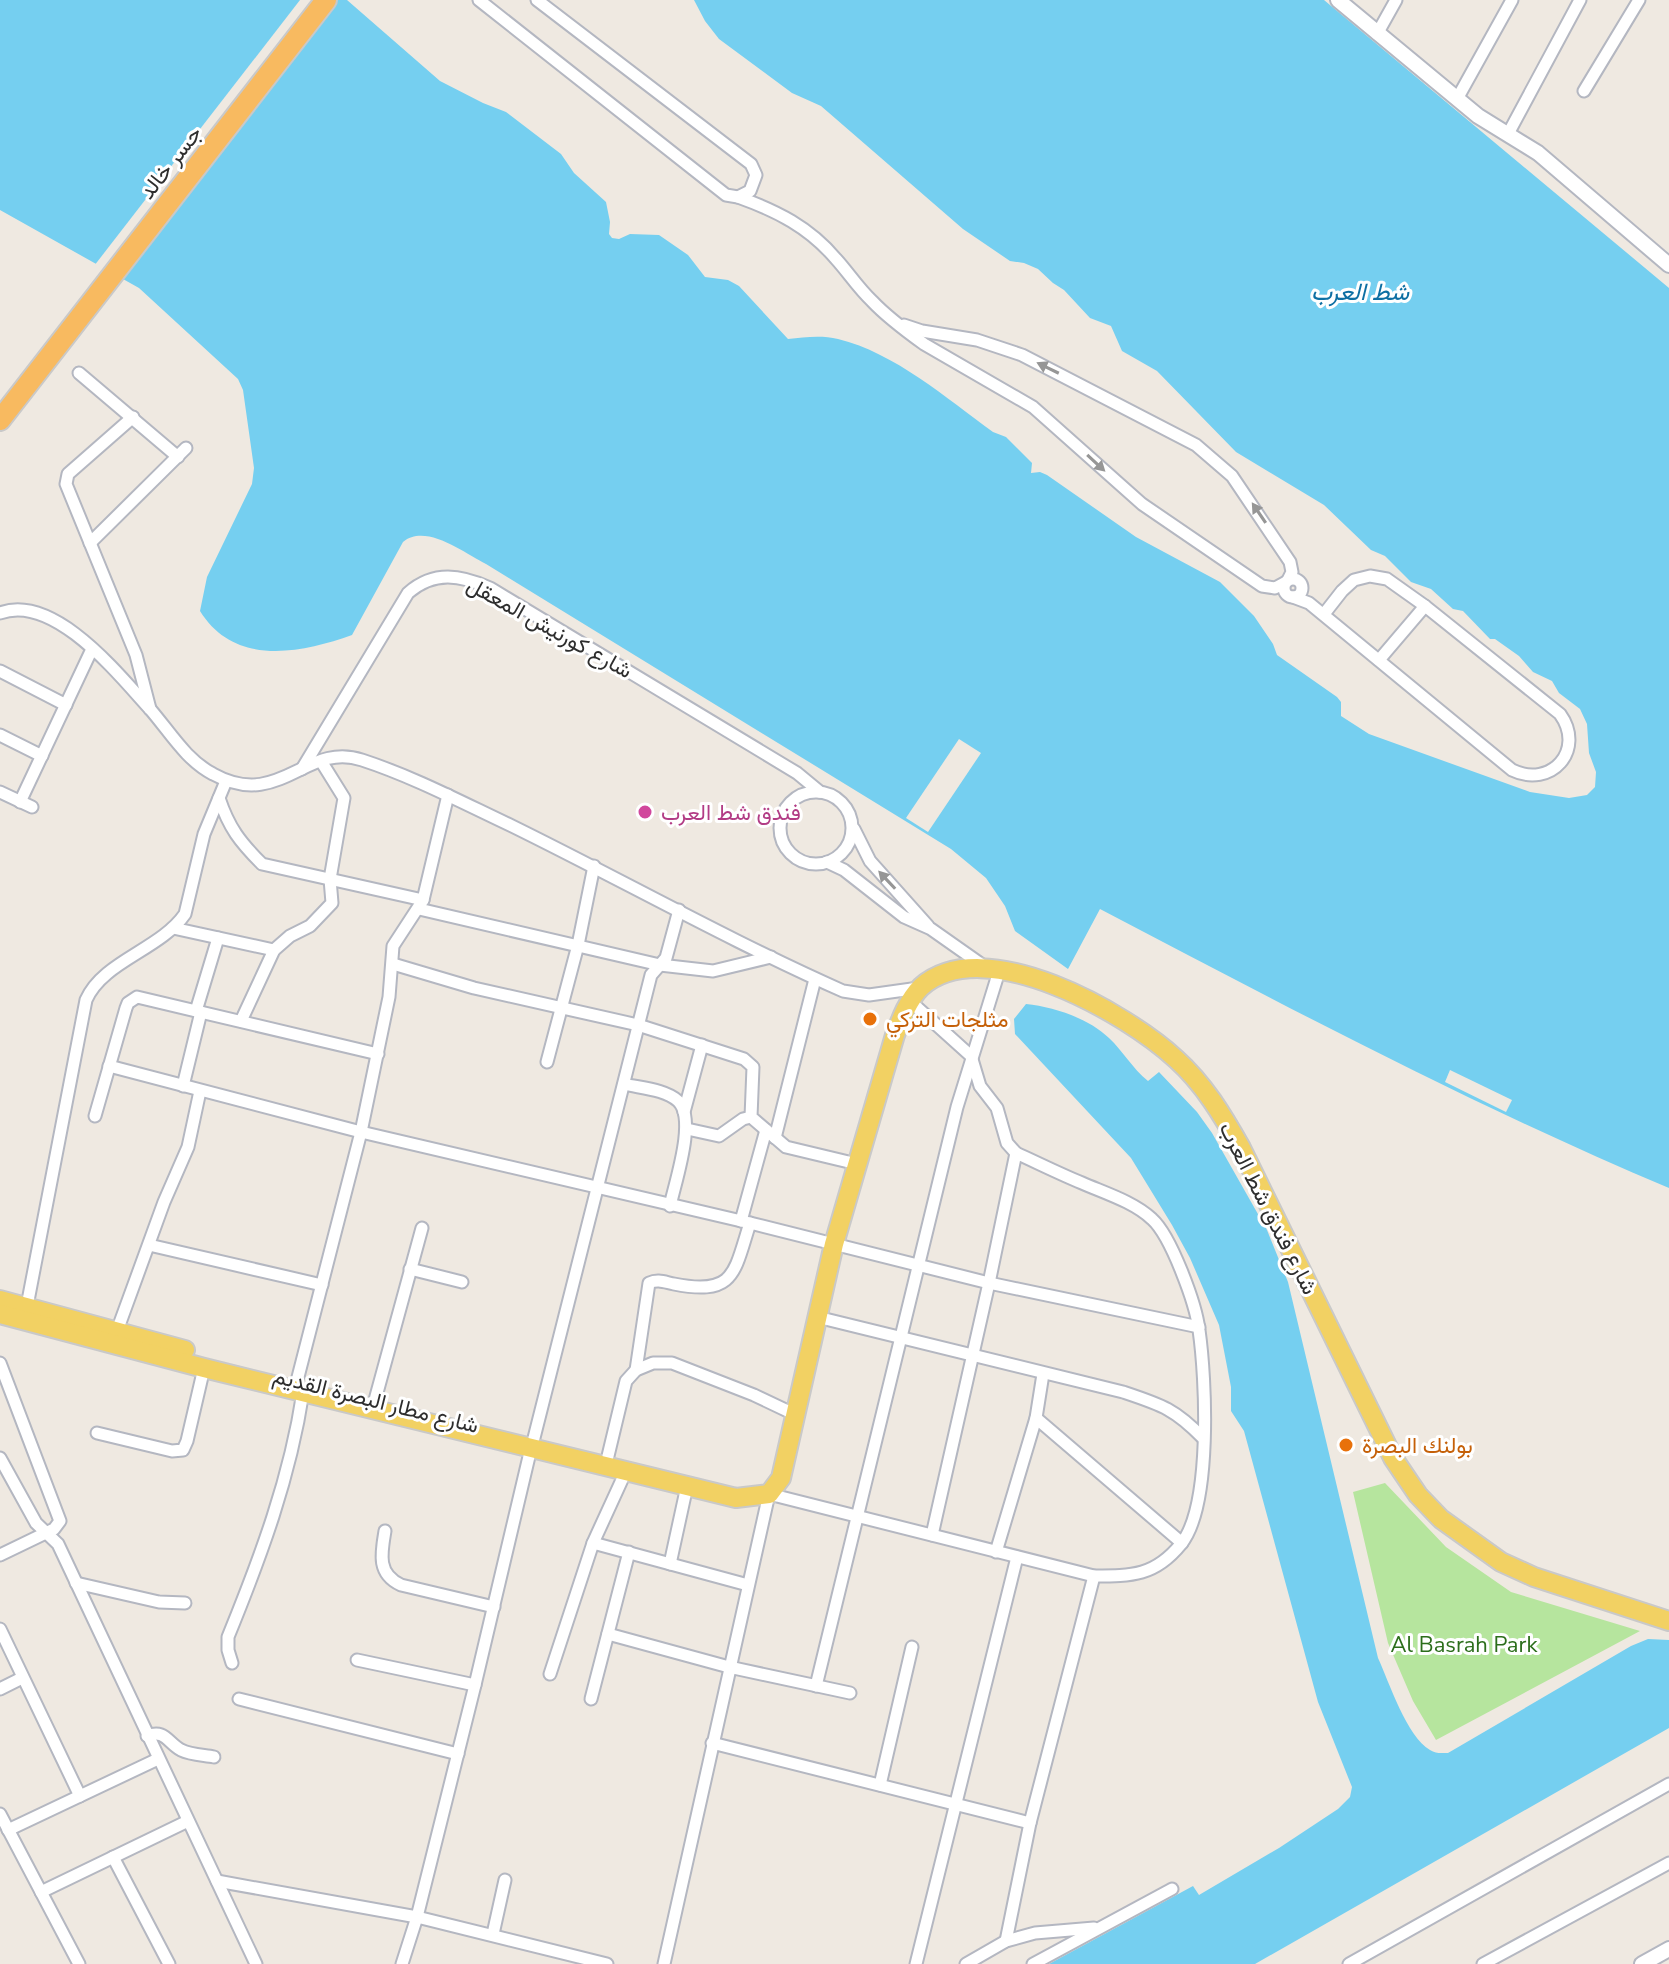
<svg xmlns="http://www.w3.org/2000/svg" width="1669" height="1964" font-family="'Nunito Sans',Vazirmatn,sans-serif">
<style>
.green{fill:#b6e59e}
.water{fill:#75cff0}
.pier{fill:#efe9e1}
.lines{fill:none;stroke-linecap:round;stroke-linejoin:round}
.minor-casing{stroke:#b4b7c1;stroke-width:15}
.tertiary-casing{stroke:#b4b7c1;stroke-width:18}
.primary-casing{stroke:#c9c9c9;stroke-width:22}
.trunk-casing{stroke:#c9c9c9;stroke-width:24}
.minor{stroke:#fff;stroke-width:11}
.tertiary{stroke:#fff;stroke-width:14}
.primary{stroke:#f2d163;stroke-width:18}
.trunk{stroke:#f8ba60;stroke-width:20}
.oneway{fill:#969696}
.hotel-dot{fill:#d1479c;stroke:#fff;stroke-width:3}
.food-dot{fill:#e8710a;stroke:#fff;stroke-width:3}
.labels{text-anchor:middle;stroke-width:6;stroke-linejoin:round;paint-order:stroke}
.street-label{font-size:22px;fill:#2e2e2e;stroke:#fff}
.hotel-label{font-size:22px;fill:#b23c85;stroke:#fff;text-anchor:start}
.food-label{font-size:22px;fill:#c56008;stroke:#fff;text-anchor:start}
.park-label{font-size:22px;fill:#2c6e1b;stroke:#fff}
.water-label{font-size:24px;font-style:italic;fill:#0d6fa3;stroke:#fff}
</style>
<rect width="100%" height="100%" fill="#efe9e1"/>
<path class="green" d="M1385 1483 1446 1547 1511 1592 1640 1631 1436 1740 1413 1701 1388 1643 1353 1492Z"/>
<g class="water">
<path d="M0 0H347L440 81 483 103 506 112 561 154 574 173 606 202 610 222 609 234 612 238 619 239 630 234 659 235 688 255 705 277 728 280 739 286 788 339C805 337 822 335 838 339 895 353 946 398 993 432L1006 437 1032 463 1031 473 1040 472 1047 475 1136 537 1220 582 1254 616 1273 644 1277 655 1337 697 1341 702V716L1369 734 1530 792 1569 798 1587 795 1595 787 1596 772 1589 753 1587 724 1580 709 1559 693 1552 681 1533 672 1519 656 1495 639H1490L1463 611 1453 609 1431 589 1411 582 1385 556 1371 550 1324 505 1236 452 1157 371 1122 351 1111 326 1090 318 1064 290 1053 283 1038 269 1024 263 1010 261 963 229 821 106 792 93 719 39 705 21 694 0H1324L1669 288V1188C1474 1106 1287 1007 1100 909L1068 969 1015 931 1005 906 986 878 951 849 486 564C464 553 426 523 403 542L352 635C299 654 234 666 200 611L207 577 252 484 254 468 243 390 238 379 139 288 0 210Z"/>
<path d="M1026 1004C1054 1007 1088 1018 1109 1038 1123 1051 1132 1068 1148 1081L1159 1072 1197 1112 1212 1133 1267 1230 1288 1282 1378 1658C1389 1682 1407 1737 1430 1750 1436 1754 1441 1753 1448 1753L1631 1646 1648 1639 1669 1640V1728L1255 1964H1049L1193 1886 1199 1895 1279 1848 1338 1809 1350 1797 1352 1787 1318 1702 1244 1431 1231 1411V1387L1219 1325 1190 1258 1172 1225 1131 1158 1015 1034 1014 1019Z"/>
</g>
<g class="pier">
<path d="M300 0H336L105 272 94 266Z"/>
<path d="M959 739 981 753 928 832 906 818Z"/>
<path d="M1450 1070 1512 1100 1506 1112 1445 1082Z"/>
</g>
<g class="lines">
<defs>
<g id="minor">
<path d="M479 0 726 195 738 197 750 191 756 175 751 164 537 0"/>
<path d="M1377 34 1396 0"/>
<path d="M1584 91 1639 0"/>
<path d="M1457 99 1512 0"/>
<path d="M1508 134 1580 0"/>
<path d="M738 197C777 211 809 227 836 259 848 272 858 288 872 301 887 317 906 331 924 344L1033 407 1142 504 1262 586 1275 588 1286 582"/>
<path d="M904 325 922 331 977 340 1022 355 1196 445 1232 476 1290 562 1292 572 1288 580"/>
<path d="M79 373 178 457"/>
<path d="M133 417 68 474 66 484 136 655 150 709"/>
<path d="M90 543 186 448"/>
<circle cx="1293" cy="588" r="9"/>
<path d="M1293 597 1309 603 1512 770C1551 789 1586 750 1560 714L1425 606 1387 579 1370 576 1354 580 1342 591 1324 614"/>
<path d="M0 613C54 593 118 674 150 709 170 732 186 760 213 774 280 811 306 741 362 760 414 777 463 803 512 826 622 880 730 941 843 991L869 995 919 988"/>
<path d="M1379 660 1425 606"/>
<path d="M0 671 66 705"/>
<path d="M0 735 42 756"/>
<path d="M302 769 408 593C434 570 461 575 490 588L797 773 820 792"/>
<path d="M0 792 32 807"/>
<circle cx="816" cy="828" r="36"/>
<path d="M219 798C229 828 240 842 262 864L423 900"/>
<path d="M20 802 92 649"/>
<path d="M854 829 870 861 928 926"/>
<path d="M827 862 844 870 904 917 931 929 985 967"/>
<path d="M419 909 660 965 713 971 771 957"/>
<path d="M173 928 274 950"/>
<path d="M393 964 474 988 638 1025 744 1059 753 1067 751 1117 786 1147 857 1164"/>
<path d="M196 1011 218 938"/>
<path d="M241 1021 274 950 290 936 310 926 332 903 330 879 344 798 321 761"/>
<path d="M547 1062 578 945 594 866"/>
<path d="M109 1066 361 1132 750 1223 989 1283 1199 1327"/>
<path d="M624 1084C640 1088 665 1089 678 1101 697 1119 675 1182 670 1206"/>
<path d="M183 1086 201 1012"/>
<path d="M684 1112 702 1045"/>
<path d="M95 1116 126 1008 128 1003 137 997 378 1054"/>
<path d="M687 1129 719 1136 743 1119 751 1117"/>
<path d="M775 1138 815 979"/>
<path d="M741 1221 766 1130"/>
<path d="M149 1245 322 1285"/>
<path d="M410 1269 462 1282"/>
<path d="M27 1306 86 1000C103 961 160 950 185 914L204 834 226 781"/>
<path d="M817 1317 1123 1392C1162 1405 1175 1409 1203 1438"/>
<path d="M117 1331 164 1202 188 1147 200 1091"/>
<path d="M0 1363 60 1521 54 1529 0 1555"/>
<path d="M636 1370 649 1283C658 1279 664 1282 674 1284 735 1296 734 1273 750 1223"/>
<path d="M297 1381 361 1132 389 997 393 946 423 900 448 795"/>
<path d="M375 1400 422 1228"/>
<path d="M1036 1418 1182 1543"/>
<path d="M97 1433 172 1451 183 1450 187 1441 204 1368"/>
<path d="M534 1438 651 975 666 958 679 910"/>
<path d="M608 1456 626 1381 636 1370 653 1363H672L754 1395 794 1414"/>
<path d="M0 1458 36 1523 58 1544 256 1964"/>
<path d="M385 1531C381 1554 377 1574 401 1585L494 1607"/>
<path d="M932 1535 989 1283 1016 1153"/>
<path d="M593 1543 748 1585"/>
<path d="M996 1552 1036 1418 1043 1374"/>
<path d="M670 1564 687 1486"/>
<path d="M76 1583 159 1602 185 1603"/>
<path d="M0 1629 80 1796"/>
<path d="M608 1634 729 1667 850 1693"/>
<path d="M357 1660 475 1685"/>
<path d="M232 1663 228 1650V1637C261 1556 290 1478 303 1392"/>
<path d="M550 1674 593 1543 626 1471"/>
<path d="M816 1686 957 1107 1000 968"/>
<path d="M0 1689 22 1678"/>
<path d="M239 1699 458 1754"/>
<path d="M591 1699 629 1552"/>
<path d="M147 1736C165 1729 167 1742 181 1750 191 1755 204 1755 214 1757"/>
<path d="M712 1743 1030 1823"/>
<path d="M880 1785 912 1647"/>
<path d="M0 1814 79 1964"/>
<path d="M8 1830 158 1759"/>
<path d="M113 1857 169 1964"/>
<path d="M217 1881 417 1917 607 1964"/>
<path d="M41 1892 188 1821"/>
<path d="M493 1934 505 1880"/>
<path d="M1006 1941 1030 1823 1094 1576"/>
<path d="M402 1964 417 1917 475 1685 531 1448"/>
<path d="M664 1964 769 1494 1094 1576C1132 1576 1155 1576 1181 1544 1212 1506 1206 1379 1199 1330 1196 1304 1171 1236 1152 1219 1134 1202 1105 1193 1082 1183 1060 1174 1038 1163 1016 1153L1007 1143 997 1108 980 1086 971 1056 910 1001"/>
<path d="M916 1964 1017 1557"/>
<path d="M966 1964 1006 1941 1035 1933 1094 1928"/>
<path d="M1033 1964 1172 1889"/>
<path d="M1349 1964 1669 1784"/>
<path d="M1483 1964 1669 1863"/>
</g>
<g id="tertiary">
<path d="M1338 0 1478 116 1538 153 1669 265"/>
<path d="M1642 1964 1669 1949"/>
</g>
<g id="primary">
<path d="M0 1300 185 1350"/>
<path d="M0 1314 204 1368 687 1486 736 1498 769 1494 781 1478 834 1244 895 1035C901 1019 908 1000 921 987 984 931 1126 1013 1176 1059 1204 1084 1223 1116 1241 1148L1393 1458 1418 1495 1441 1519 1501 1562 1534 1577 1669 1621"/>
</g>
<path id="trunk" d="M0 420 326 0"/>
</defs>
<use href="#minor" class="minor-casing"/>
<use href="#tertiary" class="tertiary-casing"/>
<use href="#primary" class="primary-casing"/>
<use href="#trunk" class="trunk-casing"/>
<use href="#minor" class="minor"/>
<use href="#tertiary" class="tertiary"/>
<use href="#primary" class="primary"/>
<use href="#trunk" class="trunk"/>
</g>
<defs><path id="oneway-solid" d="M-6-.8H1V-3.2L6.5 0L1 3.2V.8H-6Z" transform="scale(2)"/></defs>
<g class="oneway">
<use href="#oneway-solid" transform="translate(1048 368) rotate(-154)"/>
<use href="#oneway-solid" transform="translate(1096 463) rotate(43)"/>
<use href="#oneway-solid" transform="translate(1259 513) rotate(-124)"/>
<use href="#oneway-solid" transform="translate(887 880) rotate(-133)"/>
</g>
<circle class="hotel-dot" cx="645" cy="812" r="8"/>
<g class="food-dot">
<circle cx="870" cy="1019" r="8"/>
<circle cx="1346" cy="1445" r="8"/>
</g>
<g class="labels">
<g class="street-label">
<text transform="translate(170 162) rotate(-52)" y="8">جسر خالد</text>
<text transform="translate(550 627) rotate(29)" y="8">شارع كورنيش المعقل</text>
<text transform="translate(1269 1208) rotate(63)" y="8">شارع فندق شط العرب</text>
<text transform="translate(376 1400) rotate(14)" y="8">شارع مطار البصرة القديم</text>
</g>
<g class="hotel-label">
<text x="661" y="820">فندق شط العرب</text>
</g>
<g class="food-label">
<text x="886" y="1027">مثلجات التركي</text>
<text x="1362" y="1453">بولنك البصرة</text>
</g>
<g class="park-label">
<text x="1464" y="1652">Al Basrah Park</text>
</g>
<g class="water-label">
<text x="1360" y="300">شط العرب</text>
</g>
</g>
</svg>
